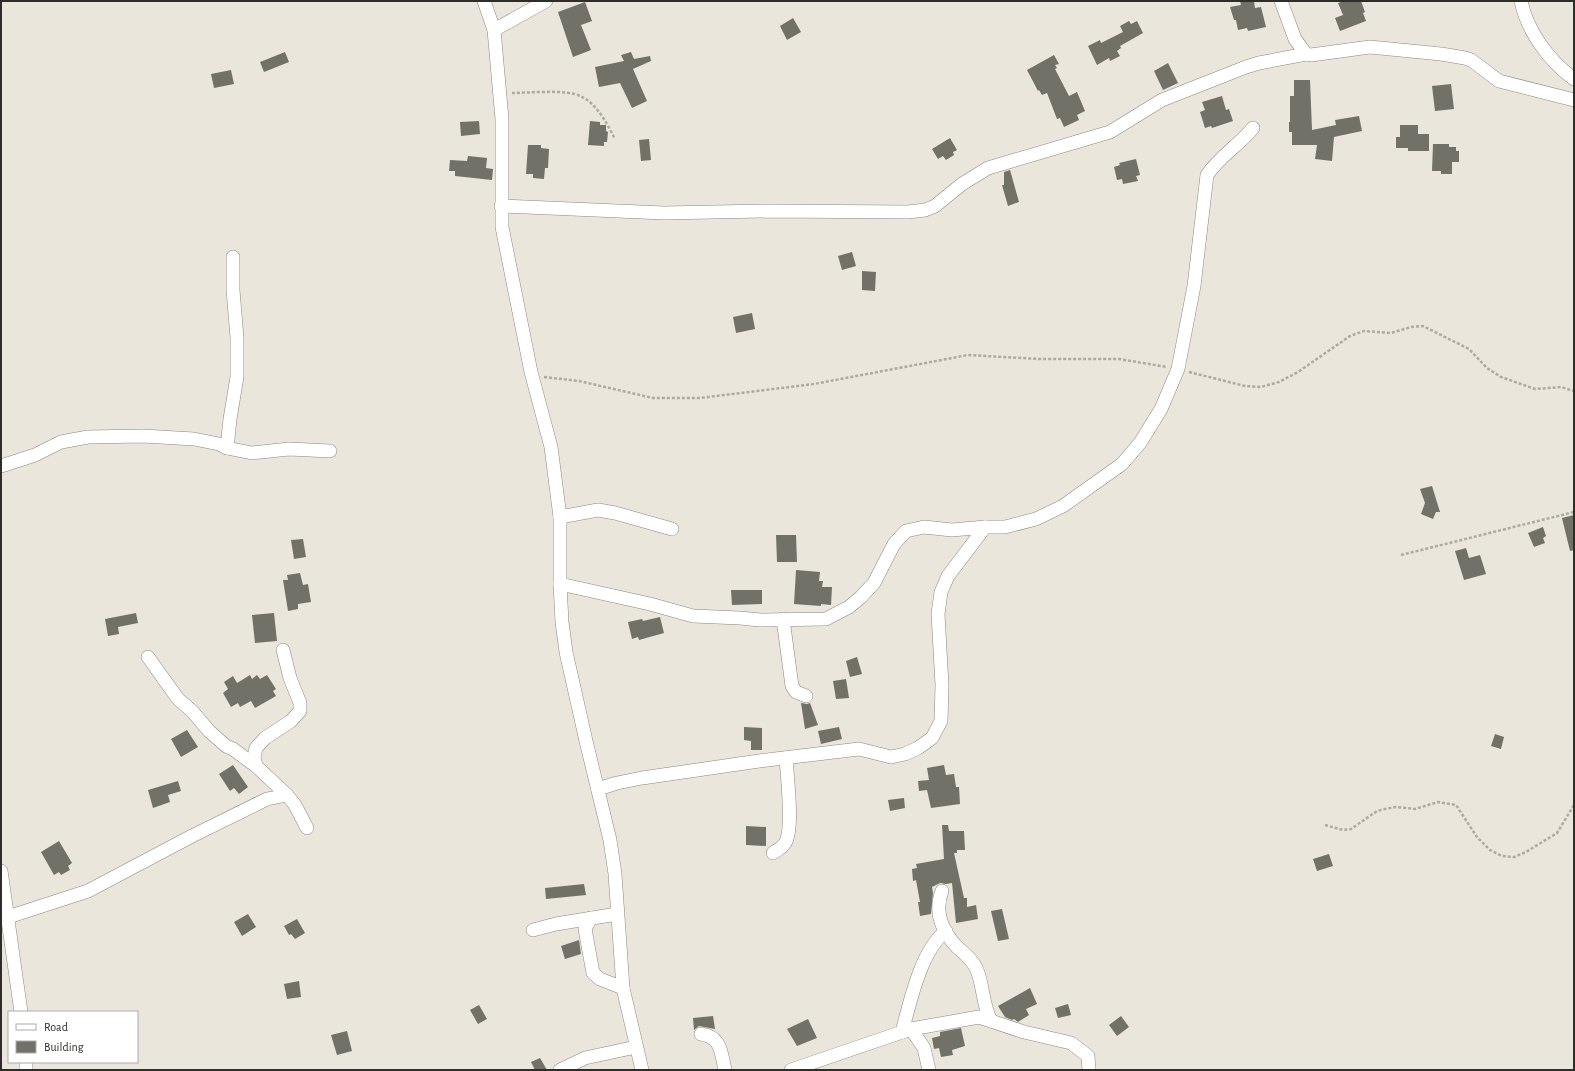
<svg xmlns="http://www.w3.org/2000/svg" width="1575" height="1071" font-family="'Alegreya Sans',sans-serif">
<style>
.building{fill:#717168}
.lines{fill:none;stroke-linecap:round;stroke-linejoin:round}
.street-casing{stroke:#8c887f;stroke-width:14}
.path{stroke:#aeaaa2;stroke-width:2.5;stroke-dasharray:3 2;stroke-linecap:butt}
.street{stroke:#fff;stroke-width:13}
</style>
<rect width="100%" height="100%" fill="#eae6dc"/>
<g class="building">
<path d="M1240 1H1254L1255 8 1261 7 1266 27 1248 31 1247 28 1238 30 1236 20H1234L1230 7 1241 5Z"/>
<path d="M1344 1H1361L1365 12 1363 13 1366 21 1340 31 1335 18 1343 15 1338 3Z"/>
<path d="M585 2 592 21 581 25 591 50 573 57 558 12Z"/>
<path d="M793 18 801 32 787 40 780 26Z"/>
<path d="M1129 21 1131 24 1137 21 1143 33 1120 46 1121 48 1117 51 1120 56 1110 61 1109 58 1097 65 1088 46 1100 40 1101 43 1123 32 1120 26Z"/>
<path d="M285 52 289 62 264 72 260 62Z"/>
<path d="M631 52 634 59 650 56 651 61 633 69 647 101 632 108 620 83 599 87 595 67 624 61 621 55Z"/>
<path d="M1054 55 1059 64 1055 65 1057 68 1055 69 1069 96 1077 92 1085 111 1077 115 1079 120 1064 127 1060 118 1057 119 1047 93 1042 95 1039 90 1038 91 1027 70Z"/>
<path d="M1168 63 1178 83 1163 90 1154 71Z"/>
<path d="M231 70 234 84 214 88 211 74Z"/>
<path d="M1294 80H1310L1312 130 1336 125 1335 120 1359 116 1362 131 1334 137 1332 161 1315 159 1317 145H1292V132H1289V122H1290V96H1294Z"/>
<path d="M1451 84 1454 109 1435 111 1432 86Z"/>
<path d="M1222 96 1226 110 1229 109 1233 121 1212 128 1211 126 1205 128 1200 112 1205 110 1202 102Z"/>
<path d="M479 121 480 134 461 136 460 122Z"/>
<path d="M590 121 600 122V125H606V131L608 132 607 142H604V146L588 145Z"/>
<path d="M1400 125H1418V134H1429V151H1408V148H1396V137H1400Z"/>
<path d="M950 138 957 150 953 152 954 155 946 160 943 156 938 159 932 149Z"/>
<path d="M649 139 651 160 641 161 639 140Z"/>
<path d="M1433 144H1449V147H1456V151H1459V162H1452V174H1441V171H1432Z"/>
<path d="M528 145H541V148L549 149 548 168H545L544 179 533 178V174H526Z"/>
<path d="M468 156 487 158 486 168 493 169 492 180 455 176V171H449L450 160 467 161Z"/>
<path d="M1136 159 1140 175 1136 176 1138 181 1123 184 1122 179 1117 180 1114 167 1120 165 1119 163Z"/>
<path d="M1010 170 1019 202 1008 206 1002 185H1004V172Z"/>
<path d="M852 252 856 266 842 270 838 256Z"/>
<path d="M862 271 876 272 875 291 862 290Z"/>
<path d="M752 313 755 329 736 333 733 317Z"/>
<path d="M1432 486 1440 512H1436L1433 519 1421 514 1425 503 1420 489Z"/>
<path d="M1574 515V550L1570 551 1562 518Z"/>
<path d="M1543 527 1546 536 1543 538 1545 543 1534 547 1528 533Z"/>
<path d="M776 535H796L797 562H777Z"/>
<path d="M303 539 306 557 294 559 291 540Z"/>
<path d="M1466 548 1469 558 1480 555 1486 574 1464 580 1455 551Z"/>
<path d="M796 570 820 572 819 581H823L822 587H832L831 605 821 604V606L794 604Z"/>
<path d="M300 573 303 585 308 584 311 602 298 604V609L288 611 283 580H288L287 575Z"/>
<path d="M731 590H762V604L732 605Z"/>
<path d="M136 613 138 623 118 627 119 634 108 636 105 619Z"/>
<path d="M274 613 277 641 255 643 252 615Z"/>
<path d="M660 617 664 633 639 640 638 637 632 639 628 622 642 619 643 621Z"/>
<path d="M857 657 862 674 850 677 846 661Z"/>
<path d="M250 675 252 679 257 675 260 679 267 675 276 689 273 691 276 696 255 708 251 701 240 707 238 703 231 707 223 693 228 689 224 682 233 676 237 683Z"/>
<path d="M846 679 849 698 836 699 833 681Z"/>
<path d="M801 703 807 704 810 703 818 725 805 729Z"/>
<path d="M744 727 762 728V750H751V741L744 740Z"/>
<path d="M839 727 842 739 821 744 818 731Z"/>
<path d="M187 730 198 747 181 757 171 739Z"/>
<path d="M1495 734 1504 737 1501 749 1491 746Z"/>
<path d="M233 765 248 787 239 794 234 788 230 791 219 774Z"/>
<path d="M944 765 946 775 954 774 956 787H959L960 804 931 808 927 790 919 791 918 781 929 780 927 768Z"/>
<path d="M178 781 181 791 168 795 170 802 153 808 148 790Z"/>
<path d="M904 798 905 808 890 811 888 800Z"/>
<path d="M942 825H948L949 831H964L965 850H957V853H954L964 898H967V907L976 905 978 919 956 923 952 883 946 884 940 883 932 887 933 893 931 914 920 916 918 902H920L916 880 913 881 912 869 917 868 916 864 944 859Z"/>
<path d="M746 826 766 827V846L746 845Z"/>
<path d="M59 841 72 863 68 866 70 870 61 875 59 872 54 875 41 852Z"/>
<path d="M1329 854 1333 866 1317 871 1313 859Z"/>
<path d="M584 884 586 895 546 899 545 888Z"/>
<path d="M1002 909 1009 939 998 941 991 911Z"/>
<path d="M248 914 256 927 242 936 234 922Z"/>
<path d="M297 919 305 933 295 939 291 934 289 935 284 926Z"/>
<path d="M579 940 581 954 565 959 561 946Z"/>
<path d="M299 981 301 997 287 999 284 984Z"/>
<path d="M1030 988 1037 1004 1026 1009 1029 1015 1018 1022 1014 1019 1012 1020 1005 1017 998 1006Z"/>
<path d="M1068 1004 1071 1015 1058 1018 1055 1008Z"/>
<path d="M479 1005 487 1019 478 1024 470 1010Z"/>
<path d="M713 1016 715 1029 699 1026 694 1030 693 1018Z"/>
<path d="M1121 1016 1129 1027 1117 1036 1109 1025Z"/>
<path d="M808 1019 817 1038 797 1046 787 1029Z"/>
<path d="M961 1028 965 1046 952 1050 953 1055 941 1057 939 1048 934 1049 932 1038 940 1036V1032Z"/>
<path d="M347 1031 352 1051 337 1055 331 1035Z"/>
<path d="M540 1058 547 1070H535L531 1062Z"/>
</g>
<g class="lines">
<defs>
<g id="street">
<path d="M484 1 494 30 502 119V227L531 372 551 447 560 517V584L562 622 566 652 586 741 610 840 615 874 623 988 642 1070"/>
<path d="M1281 1 1295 39 1306 54 1311 55 1370 47 1441 54 1465 58 1471 60 1499 81 1574 100"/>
<path d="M1521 1C1527 31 1549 61 1574 79"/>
<path d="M494 30 546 1"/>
<path d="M501 206 664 213 770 211 908 212 925 210 935 206 962 184 988 168 1110 132 1162 100 1246 67 1259 63 1306 54"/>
<path d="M227 448 230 419 237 377V338L233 290V257"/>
<path d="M1 466 35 455 61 442 88 437 143 436 194 439 219 444 227 448 252 453 289 449 330 451"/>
<path d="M560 517 598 510 615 513 672 529"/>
<path d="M560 584 650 604 693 616 740 618 760 620 826 619 849 607 861 597 874 583 894 544 906 531 924 527 952 530 985 527H1005L1036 519 1063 506 1122 464 1140 443 1161 409 1178 369 1194 286 1207 175C1219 157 1239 145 1253 128"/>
<path d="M783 619 792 686 796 692 806 696"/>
<path d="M283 650 290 678 300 703V711L291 721 265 738 256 748 254 757 256 766 287 795"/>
<path d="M148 657 178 699 192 711 209 731 226 746 233 749 256 766"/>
<path d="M598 789 617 783 642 778 759 761 859 749 891 757 905 754 918 748 932 738 941 721 942 685 938 614 941 592 948 576 985 527"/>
<path d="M773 853C777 850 782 848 785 843 794 830 787 776 786 758"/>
<path d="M1 871 21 1012"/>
<path d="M942 891C934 912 942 931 957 947 965 954 973 960 977 970 984 988 982 1003 991 1021"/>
<path d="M8 917 88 891 192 836 267 799 287 795 295 805 307 828"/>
<path d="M591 918 585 929 593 973 600 979 623 988"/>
<path d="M533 930 556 924 617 914"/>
<path d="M911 1029 924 1048 929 1070"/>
<path d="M902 1032C910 1002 921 950 946 931"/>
<path d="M701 1034C722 1037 721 1053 725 1070"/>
<path d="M26 1062V1070"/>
<path d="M560 1070 585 1058 636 1047"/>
<path d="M791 1070 911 1029 979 1017 1024 1032 1071 1043 1088 1056 1089 1070"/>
</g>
</defs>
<use href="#street" class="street-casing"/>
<g class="path">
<path d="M512 93C529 93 566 89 580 96 597 103 607 124 615 139"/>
<path d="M1189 372 1245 386 1261 387 1279 382 1298 372 1350 336 1364 331 1391 333 1411 327 1423 326 1469 349 1487 368 1501 377 1535 389 1561 387 1574 391"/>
<path d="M544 377 579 381 653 398H700L814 384 968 355 1039 359H1119L1167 367"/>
<path d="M1401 555 1574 512"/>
<path d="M1325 825 1343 830 1351 829 1377 811 1385 809 1396 807 1415 809 1438 802 1456 805 1477 837 1490 850 1502 856 1514 857 1526 852 1557 833 1574 805"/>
</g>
<use href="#street" class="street"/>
</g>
<rect width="1575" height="1071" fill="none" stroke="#2f2d29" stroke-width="4"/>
<rect x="8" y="1011" width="130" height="52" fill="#ffffff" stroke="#acaba9"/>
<rect x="16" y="1024" width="20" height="6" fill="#ffffff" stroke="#acaba9"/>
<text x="44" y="1031" font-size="12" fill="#2f2d29">Road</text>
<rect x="16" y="1041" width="20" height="12" fill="#717168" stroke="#acaba9"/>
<text x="44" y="1051" font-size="12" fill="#2f2d29">Building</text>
</svg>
